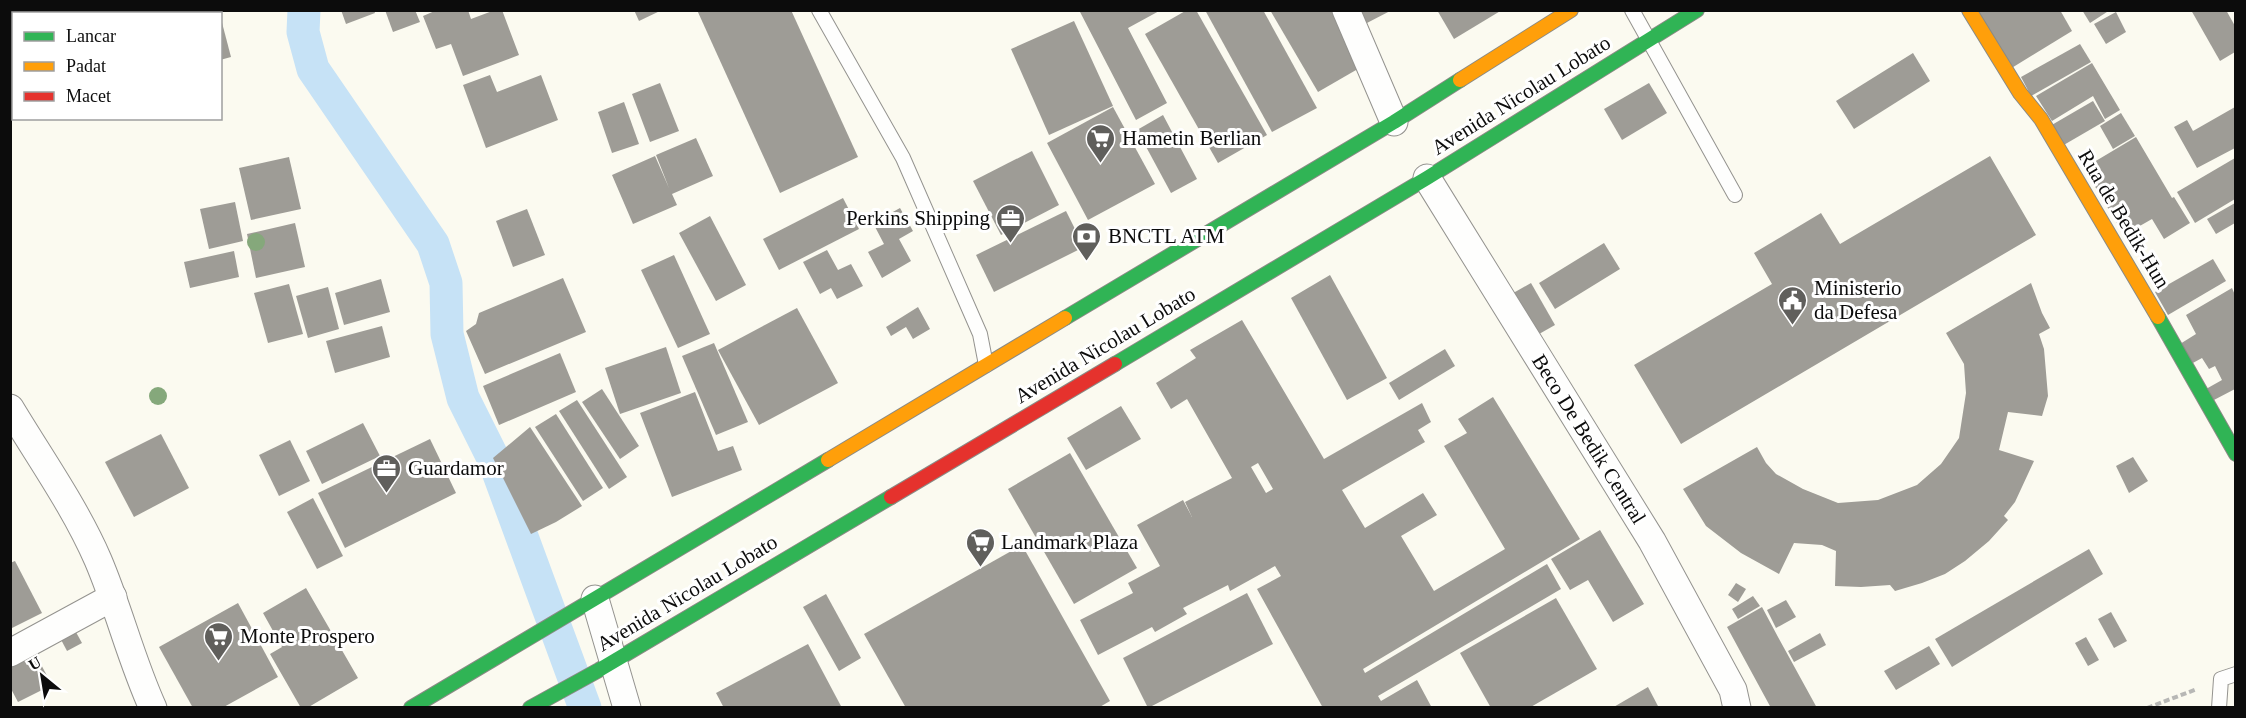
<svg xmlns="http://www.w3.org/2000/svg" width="2246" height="718" font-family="'Times New Roman',serif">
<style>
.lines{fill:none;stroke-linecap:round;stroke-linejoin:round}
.canal{stroke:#c6e2f6;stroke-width:33}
.building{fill:#9e9c96;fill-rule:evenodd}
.lane-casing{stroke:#94938f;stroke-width:16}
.street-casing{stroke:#94938f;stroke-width:29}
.fast-casing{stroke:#8a8a85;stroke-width:16}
.slow-casing{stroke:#8a8a85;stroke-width:16}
.jam-casing{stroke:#8a8a85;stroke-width:16}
.path{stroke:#b7b7b5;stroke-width:4;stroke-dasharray:6 3;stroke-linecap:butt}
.lane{stroke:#fefefd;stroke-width:14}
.street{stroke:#fefefd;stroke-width:27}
.fast{stroke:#30b455;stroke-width:14}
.slow{stroke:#ff9f0a;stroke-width:14}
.jam{stroke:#e5322d;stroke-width:14}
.tree{fill:#85a87b}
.labels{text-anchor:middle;stroke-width:6;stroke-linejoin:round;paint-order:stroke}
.street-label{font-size:21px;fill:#0c0c0c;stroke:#fff}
.poi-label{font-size:21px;fill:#0c0c0c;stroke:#fff;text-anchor:start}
</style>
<rect width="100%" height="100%" fill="#fbfaf0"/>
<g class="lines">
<path class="canal" d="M304 10 303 32 313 69 433 244 446 283 447 334 463 398 493 458 585 708"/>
</g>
<g class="building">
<path d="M176 10H220L221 14H176Z"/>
<path d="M341 10H374L375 13 346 24Z"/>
<path d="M385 10H415L420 22 393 32Z"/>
<path d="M437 10H468L471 19 495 10H502L519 55 463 76 451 44 436 49 423 16Z"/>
<path d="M634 10H662L639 21Z"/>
<path d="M697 10H791L858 157 780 193Z"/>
<path d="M1079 10H1161L1128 28 1167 103 1136 120Z"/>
<path d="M1187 10H1196L1267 135 1218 163 1145 34Z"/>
<path d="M1205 10H1263L1317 108 1272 132Z"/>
<path d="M1270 10H1331L1363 66 1318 92Z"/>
<path d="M1358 10H1392L1365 24Z"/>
<path d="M1437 10H1502L1454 39Z"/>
<path d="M1976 10H2060L2072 31 2010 69Z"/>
<path d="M2082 10H2110L2090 23Z"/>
<path d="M2191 10H2226L2235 26V52L2220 61Z"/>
<path d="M2116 12 2126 32 2106 44 2094 24Z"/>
<path d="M220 15 231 57 220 60Z"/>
<path d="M1074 21 1113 106 1049 135 1011 49Z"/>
<path d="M2080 44 2091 62 2031 96 2021 77Z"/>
<path d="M1913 53 1930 81 1854 129 1836 101Z"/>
<path d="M2092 63 2120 110 2105 119 2093 96 2052 121 2036 96Z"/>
<path d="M490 75 497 92 541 75 558 120 486 148 463 85Z"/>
<path d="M660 83 679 131 650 142 632 94Z"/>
<path d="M1649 83 1667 113 1622 140 1604 109Z"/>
<path d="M2093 101 2105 121 2062 146 2050 126Z"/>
<path d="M624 102 639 144 612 153 598 112Z"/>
<path d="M1113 107 1155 184 1088 220 1047 143Z"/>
<path d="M2235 107V148L2197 168 2174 127 2187 120 2193 131Z"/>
<path d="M2121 113 2135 136 2113 149 2100 126Z"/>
<path d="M1163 115 1197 179 1171 193 1137 130Z"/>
<path d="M2136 137 2172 198 2174 197 2190 223 2164 239 2152 219 2124 235 2084 168Z"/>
<path d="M696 138 713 176 672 194 677 205 633 224 612 175 655 156 669 188 656 155Z"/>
<path d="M1032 151 1059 205 1001 235 973 181Z"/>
<path d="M1990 156 2036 235 1681 444 1634 365 1772 284 1754 253 1821 213 1840 244Z"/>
<path d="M289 157 301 209 251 220 239 168Z"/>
<path d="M2235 158V199L2195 223 2177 192Z"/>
<path d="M843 198 859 229 779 270 763 239Z"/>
<path d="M235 202 243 241 209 249 200 209Z"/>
<path d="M2235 203V223L2216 234 2207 219Z"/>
<path d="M900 208 913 231 899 239 911 261 882 278 868 252 884 244 873 223Z"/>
<path d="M527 209 545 255 513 267 496 221Z"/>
<path d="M1066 211 1084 247 994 292 976 255Z"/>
<path d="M710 216 746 285 716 301 679 233Z"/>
<path d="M295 223 305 267 256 278 247 234Z"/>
<path d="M1604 243 1620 269 1555 309 1539 283Z"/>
<path d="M827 250 838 270 851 264 863 286 837 299 831 288 820 294 803 262Z"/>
<path d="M234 251 239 277 190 288 184 262Z"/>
<path d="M674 255 710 334 678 348 641 270Z"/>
<path d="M2213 259 2226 281 2168 315 2155 292Z"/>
<path d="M1330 275 1387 378 1347 400 1291 298Z"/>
<path d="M563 278 586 332 485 374 466 331 476 324 479 313Z"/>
<path d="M381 279 390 312 344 325 335 293Z"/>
<path d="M1531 283 1555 325 1532 338 1508 296Z"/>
<path d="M2031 283 2042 313 2050 328 2039 334 2044 349 2048 396 2042 416 2008 412 1999 450 2034 461 2015 502 2004 516 2008 520 1989 541 1965 561 1945 574 1922 583 1895 591 1890 585 1861 587 1835 586 1836 551 1822 545 1794 543 1779 574 1741 553 1706 526 1683 489 1757 447 1766 463 1776 474 1803 489 1838 503 1878 500 1917 485 1941 464 1959 438 1966 393 1964 364 1946 333Z"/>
<path d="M289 284 303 334 268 343 254 293Z"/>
<path d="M328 287 339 329 308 338 296 296Z"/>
<path d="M2232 288 2235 295V389L2212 401 2206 389 2222 380 2215 366 2209 369 2202 358 2191 364 2180 344 2196 334 2186 315Z"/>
<path d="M918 307 930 329 913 339 906 327 891 336 886 327Z"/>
<path d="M797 308 838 383 759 425 718 350Z"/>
<path d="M1242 320 1324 459 1422 403 1431 422 1418 430 1425 442 1342 490 1365 528 1423 493 1437 515 1401 536 1434 591 1505 549 1444 446 1467 433 1458 419 1493 397 1580 539 1363 669 1365 673 1547 564 1561 589 1378 696 1381 701 1417 680 1432 708H1323L1257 589 1281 576 1275 566 1230 591 1228 585 1183 608 1187 614 1155 632 1152 627 1098 655 1080 620 1133 593 1128 583 1160 566 1137 525 1183 500 1192 517 1185 502 1232 478 1187 399 1171 409 1156 383 1196 358 1190 350ZM1258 463 1273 489 1266 493 1251 467Z"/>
<path d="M382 326 390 357 335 373 326 341Z"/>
<path d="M714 343 748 422 716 435 682 356Z"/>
<path d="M666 347 681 393 620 414 605 368Z"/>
<path d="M1445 349 1455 366 1399 400 1389 383Z"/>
<path d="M560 353 576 392 499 425 483 386Z"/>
<path d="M602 389 639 446 620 459 582 402Z"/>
<path d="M695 392 718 451 733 446 742 470 672 497 640 413Z"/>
<path d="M577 400 627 477 609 489 559 411Z"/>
<path d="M1121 406 1141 439 1086 470 1067 438Z"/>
<path d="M556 414 603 488 583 501 535 427Z"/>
<path d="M363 423 380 456 322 484 306 451Z"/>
<path d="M530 427 582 506 556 522 531 534 493 458Z"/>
<path d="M161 434 189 488 134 517 105 462Z"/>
<path d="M430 439 456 493 345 548 318 493Z"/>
<path d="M290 440 310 481 279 496 259 455Z"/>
<path d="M1070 453 1137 568 1074 604 1008 489Z"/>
<path d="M2133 457 2148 481 2129 493 2116 466Z"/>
<path d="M313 498 343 556 317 569 287 512Z"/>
<path d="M1600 530 1644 604 1613 622 1588 580 1570 590 1551 559Z"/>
<path d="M1022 545 1110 701 1098 708H906L864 634Z"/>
<path d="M2089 549 2103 574 1952 667 1935 639Z"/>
<path d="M15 561 42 613 10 629V563Z"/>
<path d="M1736 583 1746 589 1738 602 1728 595Z"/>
<path d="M306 588 358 678 307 708H301L270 654 282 647 263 613Z"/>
<path d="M1247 593 1273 644 1148 708 1123 658Z"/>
<path d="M826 594 861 658 839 671 803 607Z"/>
<path d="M1753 596 1760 606 1738 619 1732 609Z"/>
<path d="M1556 598 1597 669 1529 708H1491L1460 653Z"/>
<path d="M1786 600 1796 617 1776 628 1767 610Z"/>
<path d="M238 603 278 677 222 708H193L159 647Z"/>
<path d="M1762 607 1778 637 1817 708H1771L1727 627Z"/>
<path d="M2111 612 2127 641 2114 648 2098 619Z"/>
<path d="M72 625 82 643 67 651 57 632Z"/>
<path d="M1820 633 1826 645 1794 662 1788 651Z"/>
<path d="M2086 637 2099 660 2088 666 2075 643Z"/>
<path d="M808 644 842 708H724L716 693Z"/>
<path d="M31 646 52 685 18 702 10 687V656Z"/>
<path d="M1929 646 1940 664 1896 690 1884 671Z"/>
<path d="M1648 687 1659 708H1612Z"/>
</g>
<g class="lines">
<defs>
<g id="lane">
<path d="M819 10 903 158 980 334 986 365"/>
<path d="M1632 10 1735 195"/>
<path d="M2219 708 2221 679 2236 674"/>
</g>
<g id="street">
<path d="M1346 10 1394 122"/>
<path d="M1427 178 1652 541 1733 690 1737 708"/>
<path d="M10 408C40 458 75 507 98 560 119 609 131 660 153 708"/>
<path d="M595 599 627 708"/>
<path d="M10 653 113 597"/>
</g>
<g id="fast">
<path d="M2158 317 2236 454"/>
<path d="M1065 318 1394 122 1460 80"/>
<path d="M1115 364 1427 178 1697 10"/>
<path d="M411 708 828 460"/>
<path d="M530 708 599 670 891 497"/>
</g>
<g id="slow">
<path d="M1969 10 2020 93 2041 119 2158 317"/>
<path d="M1460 80 1571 10"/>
<path d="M828 460 1065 318"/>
</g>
<path id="jam" d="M891 497 1115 364"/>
</defs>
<use href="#lane" class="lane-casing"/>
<use href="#street" class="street-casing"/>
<use href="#fast" class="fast-casing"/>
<use href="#slow" class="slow-casing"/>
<use href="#jam" class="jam-casing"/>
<path class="path" d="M2147 708 2197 689"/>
<use href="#lane" class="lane"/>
<use href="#street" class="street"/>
<use href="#fast" class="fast"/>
<use href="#slow" class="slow"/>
<use href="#jam" class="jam"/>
</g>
<g class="tree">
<circle cx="256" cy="242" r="9"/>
<circle cx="158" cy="396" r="9"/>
</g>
<defs>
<symbol id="supermarket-pin" viewBox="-11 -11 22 30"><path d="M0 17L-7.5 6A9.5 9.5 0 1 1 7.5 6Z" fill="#605f5c" stroke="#fff"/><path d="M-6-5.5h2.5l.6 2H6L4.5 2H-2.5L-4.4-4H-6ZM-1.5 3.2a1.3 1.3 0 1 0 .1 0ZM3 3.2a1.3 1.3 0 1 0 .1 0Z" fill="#fff"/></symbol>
<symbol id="office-pin" viewBox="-11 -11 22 30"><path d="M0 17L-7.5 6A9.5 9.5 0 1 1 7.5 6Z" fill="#605f5c" stroke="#fff"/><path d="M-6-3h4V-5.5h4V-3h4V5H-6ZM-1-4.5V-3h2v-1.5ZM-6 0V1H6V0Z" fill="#fff"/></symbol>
<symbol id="bank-pin" viewBox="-11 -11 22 30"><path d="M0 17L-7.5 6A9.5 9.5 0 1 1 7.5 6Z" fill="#605f5c" stroke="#fff"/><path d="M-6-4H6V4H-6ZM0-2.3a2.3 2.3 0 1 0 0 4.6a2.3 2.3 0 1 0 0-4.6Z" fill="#fff"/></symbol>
<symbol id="civic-pin" viewBox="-11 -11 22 30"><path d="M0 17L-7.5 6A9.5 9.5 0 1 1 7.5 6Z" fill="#605f5c" stroke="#fff"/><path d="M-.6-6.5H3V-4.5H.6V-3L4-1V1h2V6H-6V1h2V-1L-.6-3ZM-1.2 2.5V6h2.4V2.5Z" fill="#fff"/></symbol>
</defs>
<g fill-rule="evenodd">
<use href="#supermarket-pin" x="1084" y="122" width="33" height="45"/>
<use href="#office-pin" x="994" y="202" width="33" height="45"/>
<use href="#bank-pin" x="1070" y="220" width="33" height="45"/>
<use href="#civic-pin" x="1776" y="284" width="33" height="45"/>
<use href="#office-pin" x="370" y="452" width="33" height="45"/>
<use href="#supermarket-pin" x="964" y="526" width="33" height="45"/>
<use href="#supermarket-pin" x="202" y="620" width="33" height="45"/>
</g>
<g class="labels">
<g class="street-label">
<text transform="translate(1521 95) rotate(-32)" y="7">Avenida Nicolau Lobato</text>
<text transform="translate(2124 219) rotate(59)" y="7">Rua de Bedik-Hun</text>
<text transform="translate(1105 345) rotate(-31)" y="7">Avenida Nicolau Lobato</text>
<text transform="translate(1589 439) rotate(58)" y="7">Beco De Bedik Central</text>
<text transform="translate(687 593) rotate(-31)" y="7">Avenida Nicolau Lobato</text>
</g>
<g class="poi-label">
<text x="1122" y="145">Hametin Berlian</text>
<text x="990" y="225" text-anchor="end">Perkins Shipping</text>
<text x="1108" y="243">BNCTL ATM</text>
<text x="1814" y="295">Ministerio<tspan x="1814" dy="24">da Defesa</tspan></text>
<text x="408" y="475">Guardamor</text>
<text x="1001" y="549">Landmark Plaza</text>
<text x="240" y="643">Monte Prospero</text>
</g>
</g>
<rect width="2246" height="718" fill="none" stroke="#0c0c0c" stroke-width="24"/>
<rect x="12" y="12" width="210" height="108" fill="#ffffff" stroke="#9e9e9e" stroke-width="1.5"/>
<rect x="24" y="32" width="30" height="9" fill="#30b455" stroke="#9e9e9e" stroke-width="1.5"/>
<text x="66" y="42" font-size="18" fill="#0c0c0c">Lancar</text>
<rect x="24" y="62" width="30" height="9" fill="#ff9f0a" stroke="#9e9e9e" stroke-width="1.5"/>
<text x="66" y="72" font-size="18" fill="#0c0c0c">Padat</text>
<rect x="24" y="92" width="30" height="9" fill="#e5322d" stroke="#9e9e9e" stroke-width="1.5"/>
<text x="66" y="102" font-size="18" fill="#0c0c0c">Macet</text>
<g transform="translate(42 676) rotate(330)" stroke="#ffffff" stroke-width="4.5" paint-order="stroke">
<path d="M0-4.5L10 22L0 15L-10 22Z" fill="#0c0c0c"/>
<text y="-9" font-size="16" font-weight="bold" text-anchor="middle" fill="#0c0c0c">U</text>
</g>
</svg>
